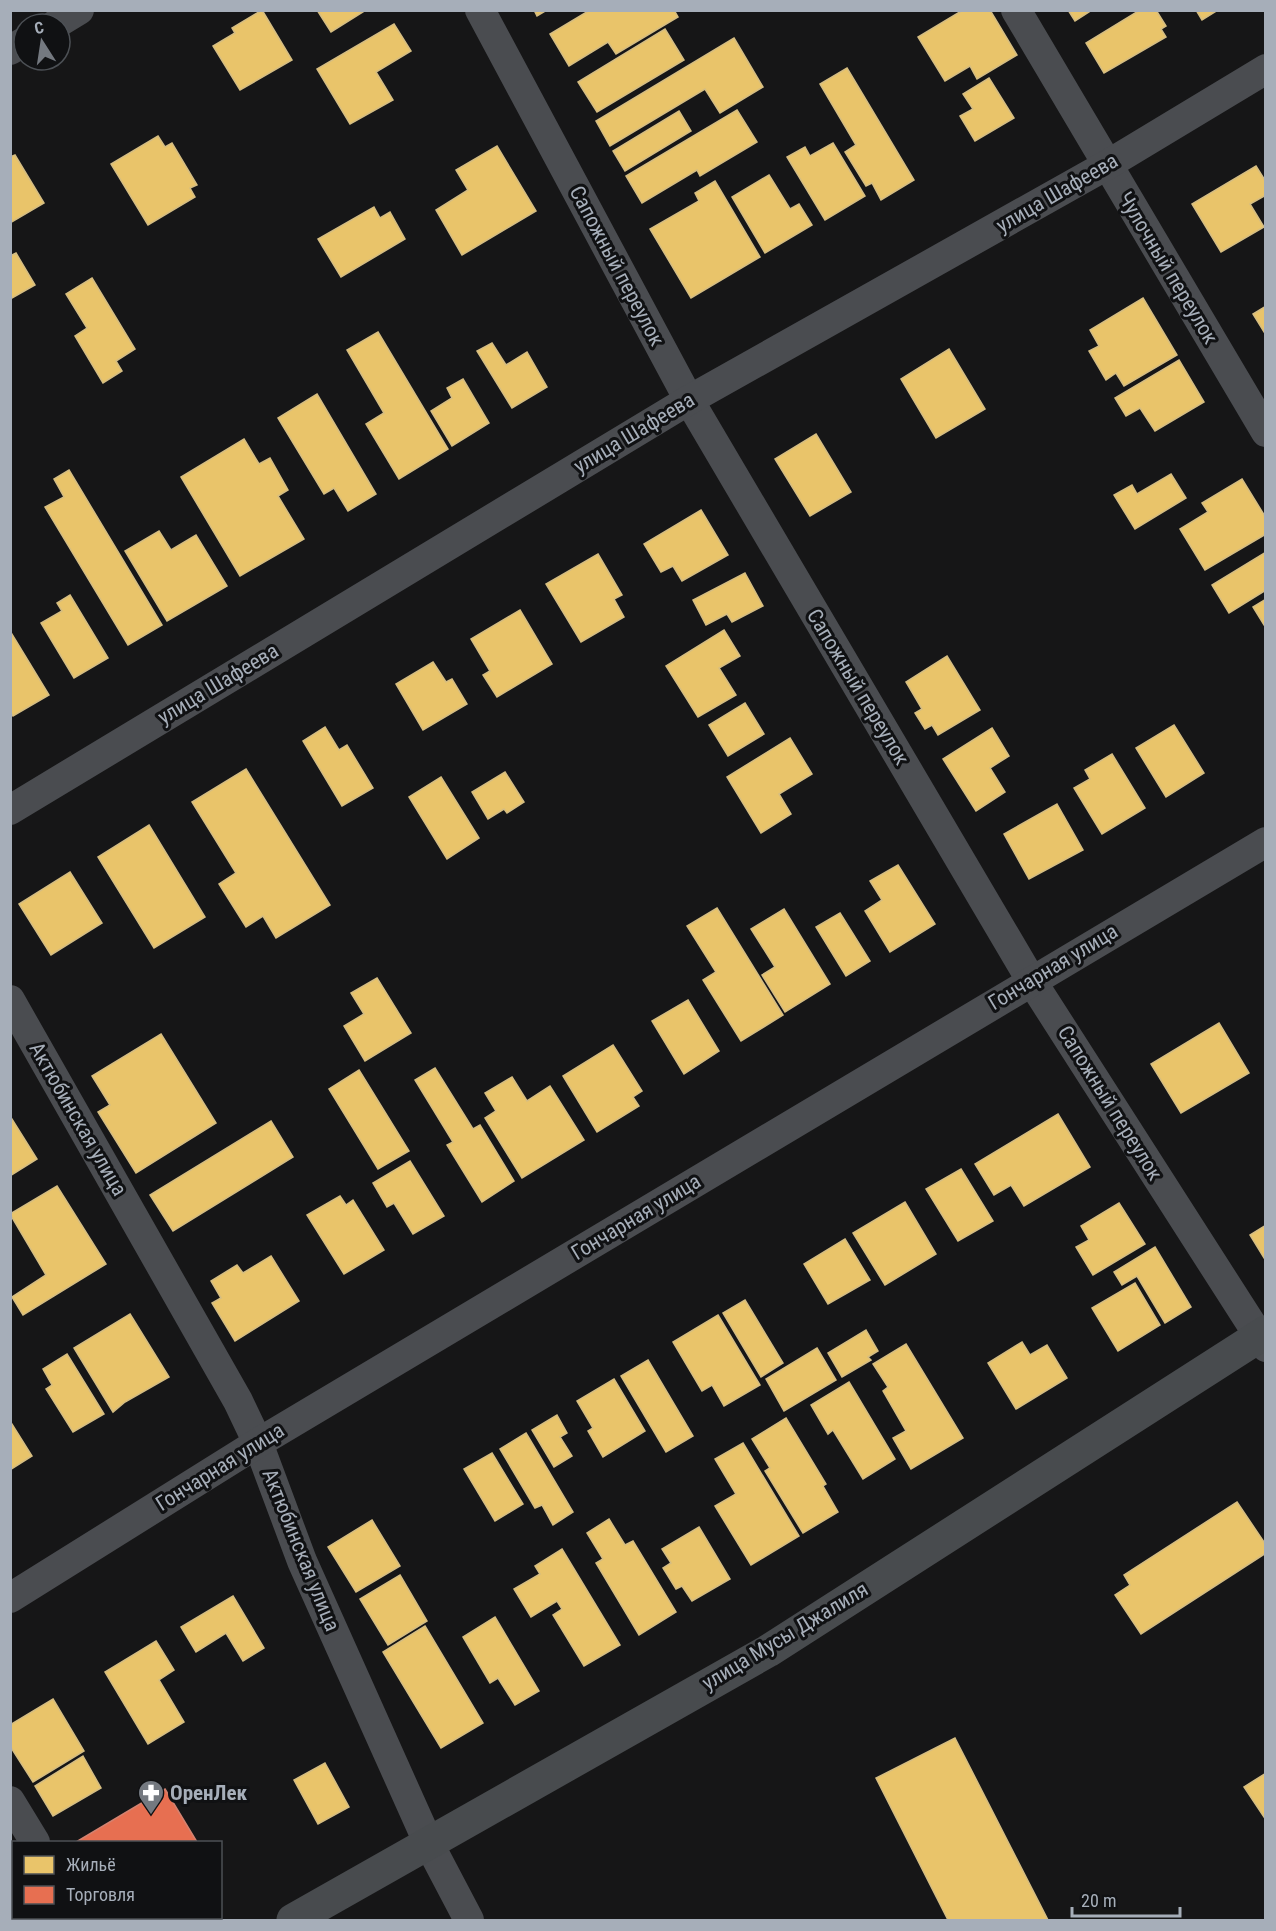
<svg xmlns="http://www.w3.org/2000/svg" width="1276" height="1931" font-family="'Roboto Condensed',sans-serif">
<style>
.homes{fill:#e9c46a;stroke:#d5bd82;stroke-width:1.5}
.shops{fill:#e76f51;stroke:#d48270;stroke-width:1.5}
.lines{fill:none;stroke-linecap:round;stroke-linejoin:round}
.street{stroke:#4a4c50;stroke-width:30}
.secondary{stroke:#484b4e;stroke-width:33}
.labels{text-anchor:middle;stroke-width:6;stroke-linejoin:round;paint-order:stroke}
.street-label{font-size:21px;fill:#a6aeb9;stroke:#101113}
.poi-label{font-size:21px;font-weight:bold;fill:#a6aeb9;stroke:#101113;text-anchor:start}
</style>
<rect width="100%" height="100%" fill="#161617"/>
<g class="homes">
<path d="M262 10 292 60 240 90 213 46 235 33 232 28Z"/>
<path d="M317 10H366L331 32Z"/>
<path d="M534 10H547L537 16Z"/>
<path d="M590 10H674L678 17 616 54 608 42 569 66 550 34Z"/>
<path d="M963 10H990L1017 55 977 79 970 66 945 81 918 37Z"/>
<path d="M1068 10H1092L1075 21Z"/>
<path d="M1140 10H1156L1166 26 1161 29 1166 37 1104 73 1086 43Z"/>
<path d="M1196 10H1218L1202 20Z"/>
<path d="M394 24 411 51 376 72 393 100 350 124 317 69Z"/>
<path d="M665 29 684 60 597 112 578 82Z"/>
<path d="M734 38 763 87 720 113 705 89 610 146 596 121Z"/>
<path d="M847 68 914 180 881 200 872 183 866 186 845 152 856 145 820 84Z"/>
<path d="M989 78 1014 118 975 141 960 116 973 109 963 94Z"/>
<path d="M737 110 757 142 700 176 697 170 642 203 626 176Z"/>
<path d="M679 111 691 131 625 171 613 151Z"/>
<path d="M158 136 165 147 172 143 197 185 190 188 195 197 148 225 111 164Z"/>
<path d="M833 143 865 196 825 220 787 157 805 147 810 156Z"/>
<path d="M497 146 536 211 462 255 436 210 468 190 456 170Z"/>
<path d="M15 155 44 203 10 223V157Z"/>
<path d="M1256 166 1266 182V195L1250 204 1264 227 1221 252 1192 204Z"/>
<path d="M769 175 790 209 799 204 812 225 765 253 732 197Z"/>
<path d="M715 181 760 257 691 298 650 229 699 201 695 193Z"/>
<path d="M374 207 380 218 390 212 405 239 341 277 318 239Z"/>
<path d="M16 253 35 285 12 298 10 295V256Z"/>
<path d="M92 278 135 349 116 361 122 371 103 383 75 336 87 328 66 294Z"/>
<path d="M1143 298 1177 355 1124 386 1116 373 1106 380 1089 351 1099 346 1090 330Z"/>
<path d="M1266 306V335L1253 314Z"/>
<path d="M378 332 448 449 399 479 366 424 384 413 347 350Z"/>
<path d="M492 343 506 365 527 352 547 387 512 408 477 351Z"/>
<path d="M949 349 985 409 936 438 901 379Z"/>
<path d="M1179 360 1204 402 1155 431 1140 408 1126 416 1115 398Z"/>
<path d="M463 379 489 423 452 446 431 411 452 398 447 388Z"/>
<path d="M317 394 376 494 348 511 334 488 324 494 278 418Z"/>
<path d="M816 434 851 492 810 516 775 459Z"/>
<path d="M244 439 259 464 270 458 288 490 278 496 304 539 240 576 181 477Z"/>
<path d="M69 470 162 625 128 645 45 507 64 497 54 479Z"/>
<path d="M1171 474 1186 498 1135 529 1114 495 1132 485 1137 494Z"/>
<path d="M1242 479 1266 518V534L1205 570 1180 529 1208 512 1202 503Z"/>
<path d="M701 510 728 555 682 581 673 566 661 572 644 544Z"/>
<path d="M159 531 171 550 196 535 227 586 167 621 125 551Z"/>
<path d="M1266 552V590L1229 613 1212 585Z"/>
<path d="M598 554 622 595 614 599 624 617 581 642 546 584Z"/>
<path d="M745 573 763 606 732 622 727 614 706 625 693 600Z"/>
<path d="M70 595 108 658 74 678 41 623 62 611 57 603Z"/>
<path d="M1266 599V628L1253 607Z"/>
<path d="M520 610 552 664 497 697 483 675 490 671 471 639Z"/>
<path d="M724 630 740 656 719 668 736 695 698 717 666 666Z"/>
<path d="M10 631 49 695 13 716 10 711Z"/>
<path d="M947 656 980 710 938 735 932 725 925 729 915 713 922 709 906 682Z"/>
<path d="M433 662 446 682 452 679 467 704 423 730 396 684Z"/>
<path d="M745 703 764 734 728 756 709 725Z"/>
<path d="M1174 725 1204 773 1166 797 1136 748Z"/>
<path d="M325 727 339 750 347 745 373 788 342 806 303 741Z"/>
<path d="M992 728 1009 756 990 768 1005 792 976 811 943 759Z"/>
<path d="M790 738 812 774 779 794 791 814 761 833 727 777Z"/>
<path d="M1112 754 1145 808 1102 834 1074 788 1090 779 1085 770Z"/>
<path d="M246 769 330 905 276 938 263 916 246 927 219 884 236 873 192 802Z"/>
<path d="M505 772 524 802 507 813 504 809 488 819 472 792Z"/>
<path d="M441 777 479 838 447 859 409 797Z"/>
<path d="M1057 804 1083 850 1029 879 1004 834Z"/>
<path d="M149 825 205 917 154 948 98 857Z"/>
<path d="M898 865 935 924 890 952 865 911 882 900 870 881Z"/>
<path d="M70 872 102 923 51 955 19 904Z"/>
<path d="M717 908 783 1015 741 1041 703 980 716 972 687 926Z"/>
<path d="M784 909 830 984 785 1012 762 975 775 967 751 929Z"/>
<path d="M840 913 870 961 846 976 816 927Z"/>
<path d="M377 978 411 1033 365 1061 344 1026 364 1014 351 993Z"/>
<path d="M688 1000 719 1051 684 1074 652 1021Z"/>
<path d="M1219 1023 1249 1073 1181 1113 1151 1064Z"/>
<path d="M161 1034 216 1123 136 1173 98 1112 110 1105 92 1076Z"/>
<path d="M613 1045 642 1091 633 1097 639 1106 597 1132 563 1076Z"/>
<path d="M435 1068 473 1129 480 1125 514 1181 482 1202 447 1145 453 1142 415 1080Z"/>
<path d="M359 1070 409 1151 378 1169 329 1089Z"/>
<path d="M512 1077 527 1101 550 1086 584 1140 522 1178 485 1118 496 1111 485 1093Z"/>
<path d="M1058 1114 1090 1167 1024 1206 1011 1185 994 1195 975 1164Z"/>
<path d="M10 1116 37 1159 10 1176Z"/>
<path d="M271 1121 293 1157 173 1231 150 1195Z"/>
<path d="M410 1161 444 1216 413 1234 394 1203 387 1207 373 1183Z"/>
<path d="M961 1169 993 1221 958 1241 926 1189Z"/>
<path d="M57 1186 106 1264 23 1315 12 1297 46 1275 10 1214Z"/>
<path d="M340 1196 346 1205 353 1200 384 1250 344 1274 307 1215Z"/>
<path d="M905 1202 936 1254 885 1285 853 1233Z"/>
<path d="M1119 1203 1145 1244 1093 1275 1076 1247 1089 1240 1081 1226Z"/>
<path d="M1266 1225V1261L1250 1235Z"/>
<path d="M845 1239 870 1280 828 1304 804 1264Z"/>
<path d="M1155 1247 1191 1307 1165 1323 1137 1276 1122 1285 1114 1272Z"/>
<path d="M271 1256 299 1301 235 1341 212 1303 221 1298 211 1281 237 1265 243 1273Z"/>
<path d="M1135 1283 1160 1325 1118 1351 1092 1308Z"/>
<path d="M745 1300 783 1363 761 1377 723 1313Z"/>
<path d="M130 1314 169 1377 125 1402 113 1412 74 1348Z"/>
<path d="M718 1315 760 1385 724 1406 712 1385 702 1391 673 1342Z"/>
<path d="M866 1330 878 1351 868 1357 871 1360 842 1377 828 1353Z"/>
<path d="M1022 1342 1030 1355 1047 1345 1067 1378 1016 1409 988 1363Z"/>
<path d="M906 1344 963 1438 911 1469 893 1438 906 1431 883 1391 888 1387 873 1364Z"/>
<path d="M817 1348 836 1380 784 1411 766 1379Z"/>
<path d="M67 1354 104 1414 73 1432 46 1389 52 1385 43 1369Z"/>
<path d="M648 1360 693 1436 666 1452 621 1376Z"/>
<path d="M614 1379 645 1431 603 1457 588 1431 593 1428 577 1401Z"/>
<path d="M849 1382 895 1459 863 1479 833 1430 828 1434 811 1405Z"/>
<path d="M557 1415 567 1433 560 1437 572 1456 554 1467 532 1430Z"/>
<path d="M786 1418 826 1484 823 1486 838 1512 803 1533 765 1471 770 1468 752 1439Z"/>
<path d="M10 1421 32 1456 10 1470Z"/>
<path d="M526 1433 573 1512 553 1525 542 1505 535 1508 500 1449Z"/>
<path d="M743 1443 799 1536 751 1565 715 1506 736 1494 715 1459Z"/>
<path d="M492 1453 523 1504 495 1521 464 1469Z"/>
<path d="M1237 1502 1266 1545V1553L1141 1634 1115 1595 1130 1585 1124 1575Z"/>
<path d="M609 1519 625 1545 633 1541 676 1612 639 1635 596 1563 603 1559 587 1533Z"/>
<path d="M372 1520 400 1566 356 1592 328 1547Z"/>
<path d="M699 1527 730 1579 692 1601 682 1586 676 1589 663 1568 671 1563 662 1549Z"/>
<path d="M562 1549 620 1645 584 1666 553 1615 562 1609 557 1601 531 1617 514 1589 540 1574 535 1566Z"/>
<path d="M400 1575 427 1621 388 1645 360 1599Z"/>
<path d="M233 1596 264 1648 243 1661 226 1633 196 1652 181 1627Z"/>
<path d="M495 1617 539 1691 515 1705 498 1678 490 1683 463 1637Z"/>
<path d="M425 1626 483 1723 441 1748 383 1652Z"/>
<path d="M156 1641 174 1670 159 1680 184 1722 148 1744 105 1672Z"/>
<path d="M53 1699 84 1751 33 1782 10 1746V1725Z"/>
<path d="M955 1738 1048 1920H948L876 1778Z"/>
<path d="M83 1756 101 1788 53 1816 35 1786Z"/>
<path d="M325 1763 349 1807 318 1824 294 1780Z"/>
<path d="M1266 1773V1820L1244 1787Z"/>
</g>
<g class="shops">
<path d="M165 1789 197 1842H76Z"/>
<path d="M115 1918H161L156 1920H117Z"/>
</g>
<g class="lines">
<g class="street">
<path d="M480 10 689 400 1031 980 1266 1347"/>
<path d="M1016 10 1266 432"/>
<path d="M56 24 79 10"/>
<path d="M10 50 24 42"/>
<path d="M10 810 689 400 1107 165 1266 69"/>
<path d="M10 1000 238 1401 258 1443 302 1561 428 1842 469 1920"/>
<path d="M10 1598 258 1443 1266 842"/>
<path d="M10 1801 35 1842"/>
<path d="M80 1918 82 1920"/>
</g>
<path class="secondary" d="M293 1920 768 1651 1266 1332"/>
</g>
<defs>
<symbol id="pharmacy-pin" viewBox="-11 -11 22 30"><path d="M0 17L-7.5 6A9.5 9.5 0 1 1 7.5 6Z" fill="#747980" stroke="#101113"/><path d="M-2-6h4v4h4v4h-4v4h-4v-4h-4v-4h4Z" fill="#fff"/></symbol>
</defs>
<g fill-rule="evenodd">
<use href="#pharmacy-pin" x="136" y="1778" width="30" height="40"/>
</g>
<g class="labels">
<g class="street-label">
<text transform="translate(1057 193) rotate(-30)" y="7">улица Шафеева</text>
<text transform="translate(617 266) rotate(62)" y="7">Сапожный переулок</text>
<text transform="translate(1168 268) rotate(59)" y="7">Чулочный переулок</text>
<text transform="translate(634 433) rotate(-31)" y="7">улица Шафеева</text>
<text transform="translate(218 684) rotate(-31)" y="7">улица Шафеева</text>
<text transform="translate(858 687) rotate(59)" y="7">Сапожный переулок</text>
<text transform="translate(1053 967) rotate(-31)" y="7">Гончарная улица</text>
<text transform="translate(1110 1103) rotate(58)" y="7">Сапожный переулок</text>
<text transform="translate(78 1119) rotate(60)" y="7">Актюбинская улица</text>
<text transform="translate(636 1217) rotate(-31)" y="7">Гончарная улица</text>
<text transform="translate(220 1467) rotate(-32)" y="7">Гончарная улица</text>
<text transform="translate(301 1550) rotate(68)" y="7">Актюбинская улица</text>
<text transform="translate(785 1636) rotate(-31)" y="7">улица Мусы Джалиля</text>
</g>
<g class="poi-label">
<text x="170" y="1800">ОренЛек</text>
</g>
</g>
<rect width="1276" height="1931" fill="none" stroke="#a6aeb9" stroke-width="24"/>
<rect x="12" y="1841" width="210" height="78" fill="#101113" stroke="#4c5055" stroke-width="1.5"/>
<rect x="24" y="1856" width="30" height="18" fill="#e9c46a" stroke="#4c5055" stroke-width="1.5"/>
<text x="66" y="1871" font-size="18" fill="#a6aeb9">Жильё</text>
<rect x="24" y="1886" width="30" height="18" fill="#e76f51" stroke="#4c5055" stroke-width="1.5"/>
<text x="66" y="1901" font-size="18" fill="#a6aeb9">Торговля</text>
<g transform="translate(42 42) rotate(348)"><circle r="28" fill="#101113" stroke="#4c5055" stroke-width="1.5"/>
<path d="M0-4.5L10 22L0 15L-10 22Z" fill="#747980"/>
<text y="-9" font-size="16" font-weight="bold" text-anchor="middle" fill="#a6aeb9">С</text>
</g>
<path d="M1072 1907v9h108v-9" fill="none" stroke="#a6aeb9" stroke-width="3"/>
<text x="1081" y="1907" font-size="18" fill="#a6aeb9" stroke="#101113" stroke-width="4.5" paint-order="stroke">20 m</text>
</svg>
